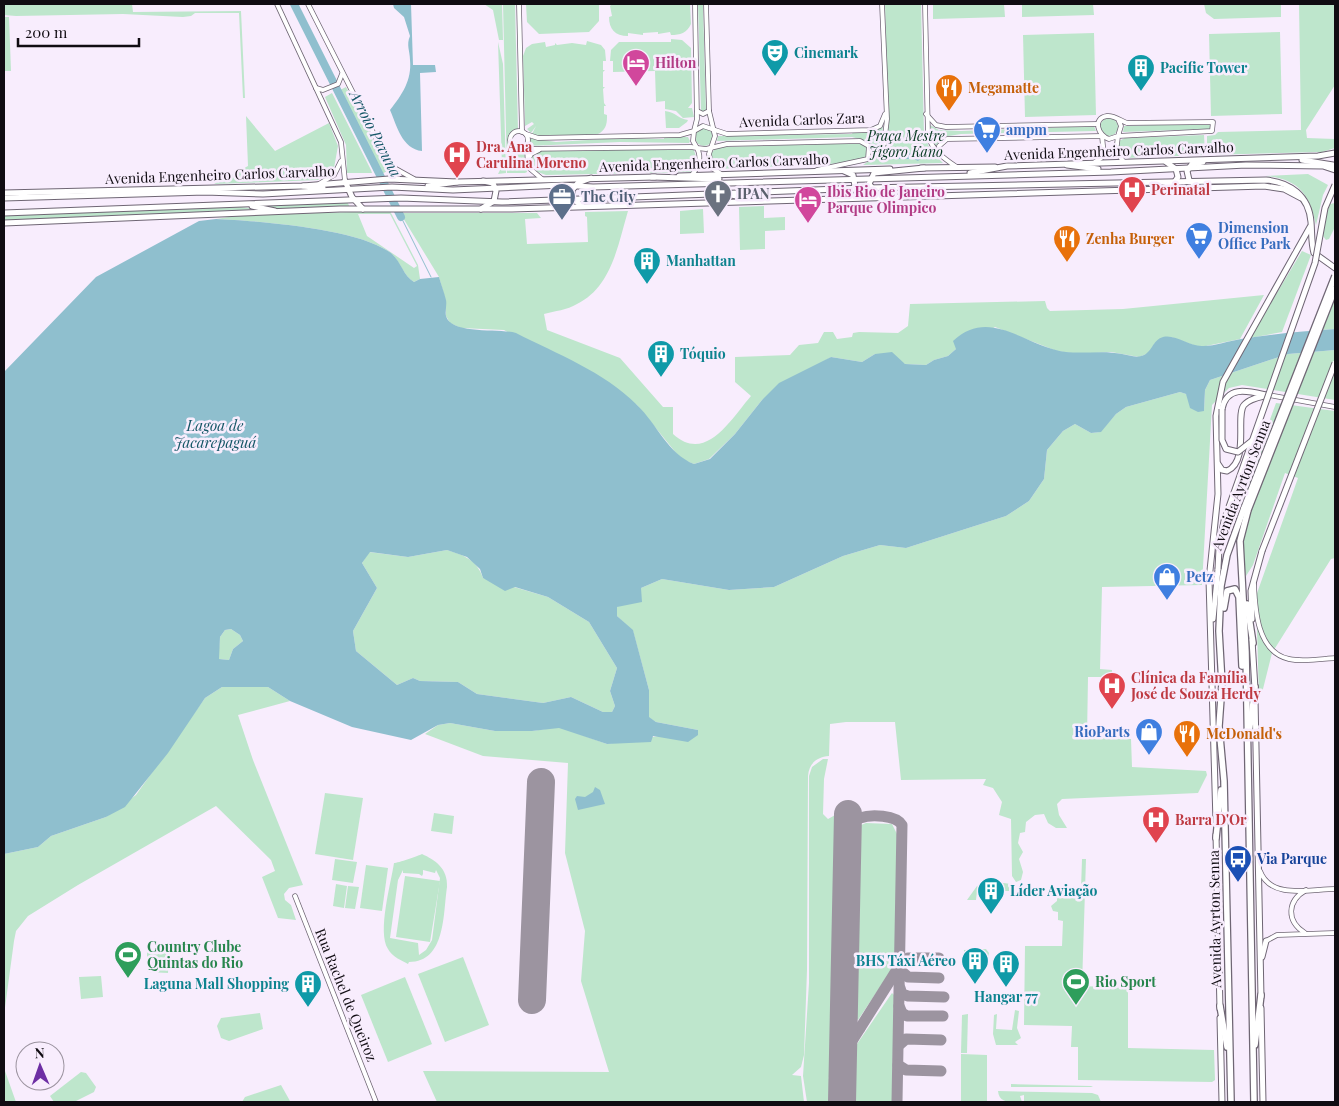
<svg xmlns="http://www.w3.org/2000/svg" width="1339" height="1106" font-family="'Playfair Display',serif">
<style>
.green{fill:#bee6cc;fill-rule:evenodd}
.water{fill:#8fbfce;fill-rule:evenodd}
.lines{fill:none;stroke-linecap:round;stroke-linejoin:round}
.stream{stroke:#8fbfce;stroke-width:1}
.river{stroke:#8fbfce;stroke-width:8}
.taxiway{stroke:#9c94a0;stroke-width:11}
.runway{stroke:#9c94a0;stroke-width:28}
.tertiary-casing{stroke:#6f6674;stroke-width:5.5}
.primary-casing{stroke:#6f6674;stroke-width:7}
.trunk-casing{stroke:#6f6674;stroke-width:7}
.motorway-casing{stroke:#6f6674;stroke-width:8}
.tertiary{stroke:#fff;stroke-width:4}
.primary{stroke:#fff;stroke-width:5}
.trunk{stroke:#fff;stroke-width:5}
.motorway{stroke:#fff;stroke-width:5.5}
.trunk-bridge-casing{stroke:#6f6674;stroke-width:7;stroke-linecap:butt}
.motorway-bridge-casing{stroke:#6f6674;stroke-width:8;stroke-linecap:butt}
.trunk-bridge{stroke:#fff;stroke-width:5}
.motorway-bridge{stroke:#fff;stroke-width:5.5}
.labels{text-anchor:middle;stroke-width:5;stroke-linejoin:round;paint-order:stroke}
.culture-label{font-size:14px;font-weight:bold;fill:#0d838f;stroke:#f8edfd;text-anchor:start}
.hotel-label{font-size:14px;font-weight:bold;fill:#b23c85;stroke:#f8edfd;text-anchor:start}
.food-label{font-size:14px;font-weight:bold;fill:#c56008;stroke:#f8edfd;text-anchor:start}
.street-label{font-size:14px;fill:#100c12;stroke:#f8edfd}
.shop-label{font-size:14px;font-weight:bold;fill:#366cbe;stroke:#f8edfd;text-anchor:start}
.park-label{font-size:14px;font-style:italic;fill:#083b22;stroke:#f8edfd}
.health-label{font-size:14px;font-weight:bold;fill:#be3a42;stroke:#f8edfd;text-anchor:start}
.worship-label{font-size:14px;font-weight:bold;fill:#5b616d;stroke:#f8edfd;text-anchor:start}
.service-label{font-size:14px;font-weight:bold;fill:#4e5e75;stroke:#f8edfd;text-anchor:start}
.transit-label{font-size:14px;font-weight:bold;fill:#164399;stroke:#f8edfd;text-anchor:start}
.leisure-label{font-size:14px;font-weight:bold;fill:#27864d;stroke:#f8edfd;text-anchor:start}
.water-label{font-size:15px;font-style:italic;fill:#145666;stroke:#f8edfd}
</style>
<rect width="100%" height="100%" fill="#f8edfd"/>
<g class="green">
<path d="M4 4H132L133 12 241 11 245 98H243L239 13H195L191 16 183 17 123 14 16 16 4 15Z"/>
<path d="M484 4H502L503 40H499L493 10Z"/>
<path d="M503 4H515L518 130 511 134 507 141 511 149 524 152 527 172 525 173H507Z"/>
<path d="M526 4H599V21L589 32 539 34 527 22Z"/>
<path d="M612 4H690L691 24C687 33 680 35 671 35L670 32 658 34V32L643 33V35L628 33V36C615 36 609 29 609 17L612 16 610 6Z"/>
<path d="M698 4H703L706 110 703 112 701 111Z"/>
<path d="M885 4H921L924 134 930 150 943 163 863 165C875 157 884 151 888 135Z"/>
<path d="M933 4H1004L1005 17 933 19Z"/>
<path d="M1022 4H1093L1094 15 1022 17Z"/>
<path d="M1204 4H1281V17L1214 19 1206 13Z"/>
<path d="M1299 4H1335V85L1306 130 1307 138 1335 139V148L1322 152 1207 155V136L1215 135 1218 132 1301 130Z"/>
<path d="M4 17H9L11 71H4Z"/>
<path d="M1280 32 1282 114 1211 116 1209 34Z"/>
<path d="M1094 33 1096 115 1025 117 1023 35Z"/>
<path d="M671 39 682 40 691 48 692 103 688 108H692L694 117 683 118 676 111 665 109V101L656 102 655 71 613 72V61H610L611 50 619 42H671Z"/>
<path d="M587 41 601 45 605 50 606 61H603V70H605L603 72V87H605L603 89 604 103 606 106H604V114L607 115C607 122 607 128 600 133 590 139 552 136 539 136L532 134 536 126 531 133 527 129 534 124 532 122 525 126V124L523 56 526 48 532 44 545 42 546 47 555 45V43L557 45 572 43 586 45Z"/>
<path d="M498 42 503 64 506 173 498 174 502 166Z"/>
<path d="M346 87 381 154 392 168 382 174 340 90Z"/>
<path d="M332 93 371 170 372 173H347L346 145 325 97Z"/>
<path d="M665 111C676 112 678 119 688 120L687 122 679 128H666Z"/>
<path d="M246 116 275 151 329 123 338 146 334 168 318 180 214 184 248 166Z"/>
<circle cx="1109" cy="127" r="9"/>
<path d="M1209 123 1211 127 1209 129 1123 132 1124 126Z"/>
<path d="M930 125 939 130 961 131 1094 126 1096 131 961 134 943 137 935 147Z"/>
<path d="M883 126 881 143 872 155C872 139 862 140 852 137L717 141 718 136 852 134 853 132H875Z"/>
<circle cx="704" cy="137" r="9"/>
<path d="M1204 135 1205 155 1124 158 1118 150 1119 141 1125 138Z"/>
<path d="M664 137H688L690 141 689 143 620 142 528 146 530 138 556 142 620 138 664 139Z"/>
<path d="M860 143 866 147 867 154 863 159 849 163 716 169 711 159 712 152 717 147Z"/>
<path d="M687 148 694 150 697 160 691 172 546 175 535 171 531 163 533 156 539 151Z"/>
<path d="M1308 174 1328 185 1323 195 1316 225C1309 193 1298 179 1265 176Z"/>
<path d="M347 202 350 207 281 209 262 206Z"/>
<path d="M1335 203V227L1329 239 1326 240 1323 236 1326 214 1330 204Z"/>
<path d="M764 206V218L785 217V230L765 231V249L740 250 739 207Z"/>
<path d="M241 207 259 209 4 221V215Z"/>
<path d="M703 209 704 233 680 234V211Z"/>
<path d="M390 211 418 265 420 279 414 282C402 275 401 260 388 251 353 228 259 221 216 219L241 215ZM358 214H390L417 266 414 268 367 236Z"/>
<path d="M628 211C618 244 612 287 577 304 567 310 555 311 544 314L547 330 620 358 663 407H673V434C706 464 731 419 751 396L735 382V357L790 355 799 345 818 343 824 332H833L837 339 852 337 853 333 859 332 898 333 908 326 910 304 1045 301 1047 308 1050 311 1123 309 1264 295 1240 339 1206 346H1196L1171 337 1155 343 1149 353 1139 357 1111 352 1078 354 1057 351 995 327 956 349 948 356 934 360 926 365 905 364 875 354 862 362 831 357 762 400 735 434 709 459 694 464 681 459 637 405 504 330 461 328 450 323 446 316V302L439 277 400 213H537L541 218 525 219 527 244 588 242 587 217 585 216V212Z"/>
<path d="M1302 251 1311 255 1282 332 1250 338Z"/>
<path d="M1335 291V329L1321 330Z"/>
<path d="M1335 350V400L1242 385 1229 388 1212 405 1202 585 1102 587 1100 669 1112 670V677H1088L1087 737 1131 739 1132 767 1206 771 1207 775 1198 793 1062 799 1057 804 1059 815 1067 828H1056L1048 823 1044 814 1035 815 1026 822 1025 832 1020 833 1018 843 1023 852 1019 859 1023 872 1021 880 1016 882 1012 876 1011 819 999 815 1002 802 993 788 983 785 986 779 901 780 895 722H846L830 724 829 756C817 757 809 763 808 776L807 970 804 1055 801 1067 792 1075 801 1076 804 1102H437L423 1071 609 1072 581 981 585 931 565 853 568 763 483 756 425 734 438 725 450 723 495 731H532L559 727 607 744 698 730 656 722 648 717 649 690 633 631 617 616V607L641 588 662 579 729 590 774 587 843 556 880 545 906 548 1006 516 1029 501 1044 479 1047 450 1063 431 1075 424 1091 433 1100 432 1116 414 1126 407 1180 392 1186 394 1204 411 1205 390 1210 380 1288 354Z"/>
<path d="M1276 403 1335 411V558L1331 559 1272 653 1263 689 1259 698 1256 596 1298 478 1285 473 1253 565 1246 576 1240 545V502Z"/>
<path d="M447 550C464 555 477 560 483 578L548 597 589 622 617 668 610 691 615 706 612 712H603L571 697 543 703 477 694 458 682 420 681 413 678 397 685 356 651 353 631 377 588 362 563 369 552 408 557Z"/>
<path d="M231 629 240 635 243 641 233 649 229 660 218 659 220 637 225 630Z"/>
<path d="M247 686 268 687 290 701 238 715 253 760 303 885 289 888 284 894 285 900 291 905 296 920 278 918 262 877 275 871 271 860 216 806 78 885 28 916 16 931 14 941 4 1015V854L38 847 51 836 106 817 136 795 205 698 222 687Z"/>
<path d="M823 759H828L824 779 823 814 828 819 837 814 832 1073V1077L828 1078 832 1079 831 1102H807L803 1076 809 983V776L812 767Z"/>
<path d="M325 793 363 798 353 860 315 854Z"/>
<path d="M434 813 454 816 452 834 431 831Z"/>
<path d="M866 823 892 824 897 834 895 955 890 972 858 1020 855 1016 858 835 861 825Z"/>
<path d="M422 854C435 860 448 868 447 887 443 913 446 962 409 962L408 964C403 961 392 957 388 949 377 932 391 883 394 863 398 863 418 856 422 854ZM403 870V873L419 874 422 876 423 874 431 875 423 874V870L435 873 436 870 440 878 432 940 426 950 419 955 418 943 390 938 398 880Z"/>
<path d="M335 859 357 862 353 883 332 880Z"/>
<path d="M1082 859H1086L1082 986 1128 988V1048L1214 1050 1215 1080 1212 1082 1078 1080V1047H1071L1072 1026 1024 1025 1025 946H1062L1063 921 1058 920V912L1053 911 1051 906 1057 901V889H1081Z"/>
<path d="M366 865 388 868 382 911 360 908Z"/>
<path d="M405 876 440 881 430 942 396 937Z"/>
<path d="M996 882 1011 884V891H977L976 900H967L977 886Z"/>
<path d="M336 884 347 886 344 908 333 906Z"/>
<path d="M348 886 359 887 355 909 345 908Z"/>
<path d="M986 949 989 953 987 961 984 962 982 956H964V950Z"/>
<path d="M147 951H169L168 973 147 972Z"/>
<path d="M463 957 489 1025 445 1042 418 974Z"/>
<path d="M101 976 103 997 81 999 79 977Z"/>
<path d="M405 977 432 1044 388 1062 361 995Z"/>
<path d="M892 993 894 995 892 1102H853L854 1057 857 1044Z"/>
<path d="M1015 1010 1019 1011 1017 1028 1021 1038 1015 1042 1018 1045H996L993 1034 994 1015 997 1014 996 1029 1012 1030Z"/>
<path d="M260 1013 263 1029 229 1041 221 1038 217 1026 221 1018Z"/>
<path d="M968 1014 967 1053H961L962 1015Z"/>
<path d="M961 1054 987 1055V1102H961Z"/>
<path d="M4 1056 5 1071 16 1102H4Z"/>
<path d="M81 1072 86 1073 96 1087 94 1092 74 1102H54L50 1096Z"/>
<path d="M1011 1084 1091 1086 1093 1087H1011Z"/>
<path d="M281 1085 290 1101 288 1102H242L245 1097Z"/>
<path d="M998 1091 1092 1093 1098 1095 1101 1102H1024V1095L1020 1096 1022 1102C1012 1102 999 1104 998 1091Z"/>
</g>
<g class="water">
<path d="M393 4H411L413 65H435L436 72 420 73 422 151C402 149 397 126 390 110 402 95 412 80 410 60 410 51 406 45 410 36L404 17 394 8Z"/>
<path d="M899 149 914 154 917 151 922 157 918 161 914 159H895L894 154Z"/>
<path d="M216 219C259 221 353 228 388 251 401 259 402 275 414 282L420 279 439 277C441 284 444 292 446 300 447 305 445 311 446 316 451 335 499 328 516 333 557 354 603 371 637 405 657 424 668 454 694 464L710 459 735 434 762 400 779 383 831 357 862 362 875 354 892 352 905 364 926 365 934 360 948 356 956 349 953 341C990 306 1026 347 1066 352 1085 354 1104 350 1122 354 1128 355 1136 358 1141 356 1152 354 1152 340 1163 337 1176 334 1190 347 1203 346 1216 346 1228 341 1241 339 1272 334 1304 331 1335 329V350L1288 354 1210 380 1205 390 1204 411 1198 412 1190 408 1186 394 1180 392 1126 407 1116 414 1101 432 1091 433 1075 424 1063 431 1047 450 1044 479 1029 501 1006 516 906 548 880 545 843 556 774 587 729 590 662 579 641 588 642 602 617 607V616L633 630 649 690V717L656 722 698 730V735L688 742 653 736 651 742 607 744 559 728 532 731H495L450 723 438 725 411 740 352 727 290 701 268 687H222L205 698 168 753 125 807 106 817 51 836 38 847 4 854V372L96 277 199 221ZM447 550 467 557 480 569 483 578 505 591 515 587 548 597 589 622 617 668 610 691 615 706 612 712H603L571 697 543 703 477 694 458 682 420 681 413 678 397 685 356 651 353 631 377 588 362 563 370 552 408 557ZM231 629 240 635 243 641 233 649 229 660 219 659 220 637 225 630Z"/>
<path d="M595 787 600 790 605 804 578 810 575 799 577 796 585 797 593 792Z"/>
</g>
<g class="lines">
<path class="stream" d="M401 217 431 277"/>
<path class="river" d="M294 4 401 217"/>
<g class="taxiway">
<path d="M848 829C851 825 854 820 860 818 871 814 896 815 902 825L897 1102"/>
<path d="M900 964 908 958H939"/>
<path d="M900 970 908 977 939 978"/>
<path d="M900 988 902 994 908 996 944 997"/>
<path d="M899 1006 902 1013 907 1016H943"/>
<path d="M844 1017C845 1025 846 1031 855 1031L860 1028"/>
<path d="M899 1045 906 1039 941 1040"/>
<path d="M843 1063 850 1044 898 968"/>
<path d="M898 1065 906 1070 941 1071"/>
</g>
<g class="runway">
<path d="M532 1000 541 782"/>
<path d="M842 1102 848 814"/>
</g>
<defs>
<g id="tertiary">
<path d="M277 4 341 142 345 181"/>
<path d="M308 4 387 160 396 169 414 179"/>
<path d="M519 4 522 132"/>
<path d="M706 4 709 111 715 136 709 154 712 168 721 174"/>
<path d="M925 4 928 135C932 151 945 159 958 168"/>
<path d="M316 88 323 90 338 84 342 74"/>
<path d="M697 111 703 114 709 111"/>
<path d="M926 114 936 125 946 127 1098 124"/>
<path d="M1118 119 1121 126 1118 136 1109 139C1098 136 1092 118 1107 116 1114 115 1121 121 1127 123L1213 122 1212 131 1118 136 1116 152 1124 162"/>
<circle cx="519" cy="140" r="9"/>
<path d="M526 134 538 138 680 135 694 131 697 119 695 4"/>
<path d="M527 148 528 167 542 179"/>
<path d="M520 149 691 147 697 148C702 158 699 166 692 175"/>
<path d="M940 156 939 146 947 139 1102 136 1104 156 1095 162"/>
<path d="M868 159 869 146 860 141 727 144 706 149 697 148 693 141 694 131 703 126 727 134 871 130 880 126 885 114"/>
<path d="M528 160 531 154 539 150"/>
<path d="M817 170 868 159 877 154 884 144 887 119 882 4"/>
<path d="M319 184 334 175 341 161"/>
<path d="M1269 395 1335 407"/>
<path d="M1254 584C1255 609 1257 652 1289 659 1303 662 1321 659 1335 658"/>
<path d="M1260 871C1271 900 1310 889 1335 889"/>
<path d="M295 896 376 1102"/>
<path d="M1305 933C1286 921 1287 901 1306 890"/>
<path d="M1266 941 1277 935 1335 933"/>
</g>
<g id="primary">
<path d="M921 168 995 167"/>
<path d="M679 176 890 169"/>
<path d="M4 193 303 186 389 179 457 182 655 177"/>
<path d="M4 223 340 209H512L1264 186 1284 189 1301 198"/>
</g>
<g id="trunk">
<path d="M1302 160 1333 165"/>
<path d="M1067 165 1098 169"/>
<path d="M970 173 1007 166 1318 156 1335 153"/>
<path d="M652 177 719 179"/>
<path d="M345 181 352 197 363 209"/>
<path d="M303 186 323 188"/>
<path d="M428 186 457 182"/>
<path d="M1198 187 1189 180 1187 171 1192 164 1203 162"/>
<path d="M1162 188 1174 183 1178 177 1176 169 1166 162"/>
<path d="M731 195 758 200"/>
<path d="M880 197 869 184 874 173 924 168"/>
<path d="M4 198 205 192 263 194 392 187 453 190 562 185 593 187 1111 172 1246 165 1323 166 1335 170"/>
<path d="M839 198 851 191 855 186 853 175 844 171"/>
<path d="M252 206 275 211"/>
<path d="M582 206 573 199 572 190 578 183 591 178"/>
<path d="M481 209 494 201 496 191 493 183 483 181"/>
<path d="M4 213 401 198 502 202 865 188 1266 180C1290 182 1309 196 1311 222 1312 233 1311 242 1314 253L1335 268"/>
<path d="M1222 409C1227 385 1248 391 1266 395"/>
<path d="M1218 464 1222 470 1227 471C1250 461 1235 415 1244 405 1250 398 1261 397 1269 395"/>
<path d="M1213 619 1218 569"/>
<path d="M1252 619 1251 591 1262 551"/>
<path d="M1252 640 1255 689"/>
<path d="M1255 698 1261 997"/>
<path d="M1216 822 1209 580 1218 494 1216 416 1223 382 1310 227"/>
<path d="M1216 835 1220 1009"/>
<path d="M1262 957 1266 941"/>
<path d="M1261 1008 1263 1102"/>
<path d="M1220 1018 1222 1102"/>
</g>
<g id="motorway">
<path d="M1248 510 1240 541 1246 652 1254 1102"/>
<path d="M1247 604 1253 643"/>
<path d="M1224 608 1227 591 1235 589 1239 597 1242 666"/>
<path d="M1249 734 1255 687"/>
<path d="M1216 838 1221 790"/>
<path d="M1220 1006 1227 1047"/>
<path d="M1255 1045 1261 995"/>
<path d="M1231 1102 1224 781 1219 726 1222 684 1219 631 1221 586 1227 555 1244 508"/>
</g>
</defs>
<use href="#tertiary" class="tertiary-casing"/>
<use href="#primary" class="primary-casing"/>
<use href="#trunk" class="trunk-casing"/>
<use href="#motorway" class="motorway-casing"/>
<use href="#tertiary" class="tertiary"/>
<use href="#primary" class="primary"/>
<use href="#trunk" class="trunk"/>
<use href="#motorway" class="motorway"/>
<defs>
<g id="trunk-bridge">
<path d="M1222 409V440L1226 449 1238 452 1253 440"/>
<path d="M1262 551 1335 363"/>
<path d="M1218 569 1219 548 1224 521 1315 263 1325 208 1335 185"/>
</g>
<g id="motorway-bridge">
<path d="M1244 508 1335 276"/>
<path d="M1248 510 1335 289"/>
</g>
</defs>
<use href="#trunk-bridge" class="trunk-bridge-casing"/>
<use href="#motorway-bridge" class="motorway-bridge-casing"/>
<use href="#trunk-bridge" class="trunk-bridge"/>
<use href="#motorway-bridge" class="motorway-bridge"/>
</g>
<defs>
<symbol id="theatre-pin" viewBox="-11 -11 22 30"><path d="M0 17L-7.5 6A9.5 9.5 0 1 1 7.5 6Z" fill="#0f9aa8" stroke="#f8edfd"/><path d="M-5-5.5Q0-4 5-5.5V0Q5 5 0 6Q-5 5-5 0ZM-3.3-2.5H-1v1.5H-3.3ZM1-2.5H3.3v1.5H1ZM-2.8 1Q0 5.5 2.8 1Z" fill="#fff"/></symbol>
<symbol id="hotel-pin" viewBox="-11 -11 22 30"><path d="M0 17L-7.5 6A9.5 9.5 0 1 1 7.5 6Z" fill="#d1479c" stroke="#f8edfd"/><path d="M-6-4.5h1.5V1H6V5H4.5V3h-9V5H-6ZM-4 0a1.8 1.8 0 1 1 3.6 0ZM.5 0V-2.5h3Q6-2.5 6 0Z" fill="#fff"/></symbol>
<symbol id="building-pin" viewBox="-11 -11 22 30"><path d="M0 17L-7.5 6A9.5 9.5 0 1 1 7.5 6Z" fill="#0f9aa8" stroke="#f8edfd"/><path d="M-4-6H4V6H1V3H-1V6H-4ZM-2.5-4.3h1.7v1.8h-1.7ZM.8-4.3h1.7v1.8H.8ZM-2.5-1h1.7V.8h-1.7ZM.8-1h1.7V.8H.8Z" fill="#fff"/></symbol>
<symbol id="restaurant-pin" viewBox="-11 -11 22 30"><path d="M0 17L-7.5 6A9.5 9.5 0 1 1 7.5 6Z" fill="#e8710a" stroke="#f8edfd"/><path d="M-5-6h1v4h1v-4h1v4h1v-4h1v5L-1.5 .5V6h-2V.5L-5-1ZM5-6V6H3V1.5H1.5Q1.5-4 5-6Z" fill="#fff"/></symbol>
<symbol id="supermarket-pin" viewBox="-11 -11 22 30"><path d="M0 17L-7.5 6A9.5 9.5 0 1 1 7.5 6Z" fill="#3f7fe0" stroke="#f8edfd"/><path d="M-6-5.5h2.5l.6 2H6L4.5 2H-2.5L-4.4-4H-6ZM-1.5 3.2a1.3 1.3 0 1 0 .1 0ZM3 3.2a1.3 1.3 0 1 0 .1 0Z" fill="#fff"/></symbol>
<symbol id="hospital-pin" viewBox="-11 -11 22 30"><path d="M0 17L-7.5 6A9.5 9.5 0 1 1 7.5 6Z" fill="#e0444e" stroke="#f8edfd"/><path d="M-5-5h3v3.5h4V-5h3V5h-3V1.5h-4V5h-3Z" fill="#fff"/></symbol>
<symbol id="church-pin" viewBox="-11 -11 22 30"><path d="M0 17L-7.5 6A9.5 9.5 0 1 1 7.5 6Z" fill="#6b7280" stroke="#f8edfd"/><path d="M-1.2-6h2.4v3.5h3.3v2.4h-3.3V6h-2.4V-.1h-3.3v-2.4h3.3Z" fill="#fff"/></symbol>
<symbol id="office-pin" viewBox="-11 -11 22 30"><path d="M0 17L-7.5 6A9.5 9.5 0 1 1 7.5 6Z" fill="#5c6f8a" stroke="#f8edfd"/><path d="M-6-3h4V-5.5h4V-3h4V5H-6ZM-1-4.5V-3h2v-1.5ZM-6 0V1H6V0Z" fill="#fff"/></symbol>
<symbol id="shop-pin" viewBox="-11 -11 22 30"><path d="M0 17L-7.5 6A9.5 9.5 0 1 1 7.5 6Z" fill="#3f7fe0" stroke="#f8edfd"/><path d="M-5-2.5h2.3a2.7 3.5 0 0 1 5.4 0H5L5.5 6h-11ZM-1.5-2.5h3a1.5 2.3 0 0 0-3 0Z" fill="#fff"/></symbol>
<symbol id="bus-pin" viewBox="-11 -11 22 30"><path d="M0 17L-7.5 6A9.5 9.5 0 1 1 7.5 6Z" fill="#1a4fb4" stroke="#f8edfd"/><path d="M-5-6H5V4H4V6H2V4H-2V6H-4V4H-5ZM-3.5-4V0h7V-4ZM-3.5 1.2v1.5H-2V1.2ZM2 1.2v1.5H3.5V1.2Z" fill="#fff"/></symbol>
<symbol id="stadium-pin" viewBox="-11 -11 22 30"><path d="M0 17L-7.5 6A9.5 9.5 0 1 1 7.5 6Z" fill="#2e9e5b" stroke="#f8edfd"/><path d="M0-5a6.5 5 0 1 0 0 10a6.5 5 0 1 0 0-10ZM-3.5-1.8h7v3.6h-7Z" fill="#fff"/></symbol>
</defs>
<g fill-rule="evenodd">
<use href="#theatre-pin" x="759" y="37" width="32" height="43"/>
<use href="#hotel-pin" x="620" y="47" width="32" height="43"/>
<use href="#building-pin" x="1125" y="52" width="32" height="43"/>
<use href="#restaurant-pin" x="933" y="72" width="32" height="43"/>
<use href="#supermarket-pin" x="971" y="114" width="32" height="43"/>
<use href="#hospital-pin" x="441" y="139" width="32" height="43"/>
<use href="#hospital-pin" x="1116" y="174" width="32" height="43"/>
<use href="#church-pin" x="702" y="178" width="32" height="43"/>
<use href="#office-pin" x="546" y="181" width="32" height="43"/>
<use href="#hotel-pin" x="792" y="184" width="32" height="43"/>
<use href="#supermarket-pin" x="1183" y="220" width="32" height="43"/>
<use href="#restaurant-pin" x="1051" y="223" width="32" height="43"/>
<use href="#building-pin" x="631" y="245" width="32" height="43"/>
<use href="#building-pin" x="645" y="338" width="32" height="43"/>
<use href="#shop-pin" x="1151" y="561" width="32" height="43"/>
<use href="#hospital-pin" x="1096" y="670" width="32" height="43"/>
<use href="#shop-pin" x="1133" y="716" width="32" height="43"/>
<use href="#restaurant-pin" x="1171" y="718" width="32" height="43"/>
<use href="#hospital-pin" x="1140" y="804" width="32" height="43"/>
<use href="#bus-pin" x="1222" y="843" width="32" height="43"/>
<use href="#building-pin" x="975" y="875" width="32" height="43"/>
<use href="#stadium-pin" x="112" y="939" width="32" height="43"/>
<use href="#building-pin" x="959" y="945" width="32" height="43"/>
<use href="#building-pin" x="990" y="948" width="32" height="43"/>
<use href="#stadium-pin" x="1060" y="966" width="32" height="43"/>
<use href="#building-pin" x="292" y="968" width="32" height="43"/>
</g>
<g class="labels">
<g class="culture-label">
<text x="794" y="58">Cinemark</text>
<text x="1160" y="73">Pacific Tower</text>
<text x="666" y="266">Manhattan</text>
<text x="680" y="359">Tóquio</text>
<text x="1010" y="896">Líder Aviação</text>
<text x="956" y="966" text-anchor="end">BHS Táxi Aéreo</text>
<text x="289" y="989" text-anchor="end">Laguna Mall Shopping</text>
<text x="1006" y="1002" text-anchor="middle">Hangar 77</text>
</g>
<g class="hotel-label">
<text x="655" y="68">Hilton</text>
<text x="827" y="197">Ibis Rio de Janeiro<tspan x="827" dy="16">Parque Olimpico</tspan></text>
</g>
<g class="food-label">
<text x="968" y="93">Megamatte</text>
<text x="1086" y="244">Zenha Burger</text>
<text x="1206" y="739">McDonald's</text>
</g>
<g class="street-label">
<text transform="translate(802 120) rotate(-2)" y="5">Avenida Carlos Zara</text>
<text transform="translate(1119 151) rotate(-2)" y="5">Avenida Engenheiro Carlos Carvalho</text>
<text transform="translate(714 163) rotate(-2)" y="5">Avenida Engenheiro Carlos Carvalho</text>
<text transform="translate(220 175) rotate(-2)" y="5">Avenida Engenheiro Carlos Carvalho</text>
<text transform="translate(1241 485) rotate(-69)" y="5">Avenida Ayrton Senna</text>
<text transform="translate(1215 919) rotate(-91)" y="5">Avenida Ayrton Senna</text>
<text transform="translate(346 995) rotate(68)" y="5">Rua Rachel de Queiroz</text>
</g>
<g class="shop-label">
<text x="1006" y="135">ampm</text>
<text x="1218" y="233">Dimension<tspan x="1218" dy="16">Office Park</tspan></text>
<text x="1186" y="582">Petz</text>
<text x="1130" y="737" text-anchor="end">RioParts</text>
</g>
<g class="park-label">
<text x="906" y="141">Praça Mestre<tspan x="906" dy="16">Jigoro Kano</tspan></text>
</g>
<g class="health-label">
<text x="476" y="152">Dra. Ana<tspan x="476" dy="16">Carulina Moreno</tspan></text>
<text x="1151" y="195">Perinatal</text>
<text x="1131" y="683">Clínica da Família<tspan x="1131" dy="16">José de Souza Herdy</tspan></text>
<text x="1175" y="825">Barra D'Or</text>
</g>
<g class="worship-label">
<text x="737" y="199">IPAN</text>
</g>
<g class="service-label">
<text x="581" y="202">The City</text>
</g>
<g class="transit-label">
<text x="1257" y="864">Via Parque</text>
</g>
<g class="leisure-label">
<text x="147" y="952">Country Clube<tspan x="147" dy="16">Quintas do Rio</tspan></text>
<text x="1095" y="987">Rio Sport</text>
</g>
<g class="water-label">
<text transform="translate(375 134) rotate(63)" y="5">Arroio Pavuna</text>
<text x="215" y="431">Lagoa de<tspan x="215" dy="17">Jacarepaguá</tspan></text>
</g>
</g>
<rect width="1339" height="1106" fill="none" stroke="#100c12" stroke-width="10"/>
<g transform="translate(40 1066) rotate(358)"><circle r="24" fill="#f8edfd" stroke="#9b939f"/>
<path d="M0-4L9 19L0 12L-9 19Z" fill="#6d2ea4"/>
<text y="-8" font-size="14" font-weight="bold" text-anchor="middle" fill="#100c12">N</text>
</g>
<path d="M18 38v8h121v-8" fill="none" stroke="#100c12" stroke-width="2.5"/>
<text x="25" y="38" font-size="15" fill="#100c12" stroke="#f8edfd" stroke-width="4" paint-order="stroke">200 m</text>
</svg>
